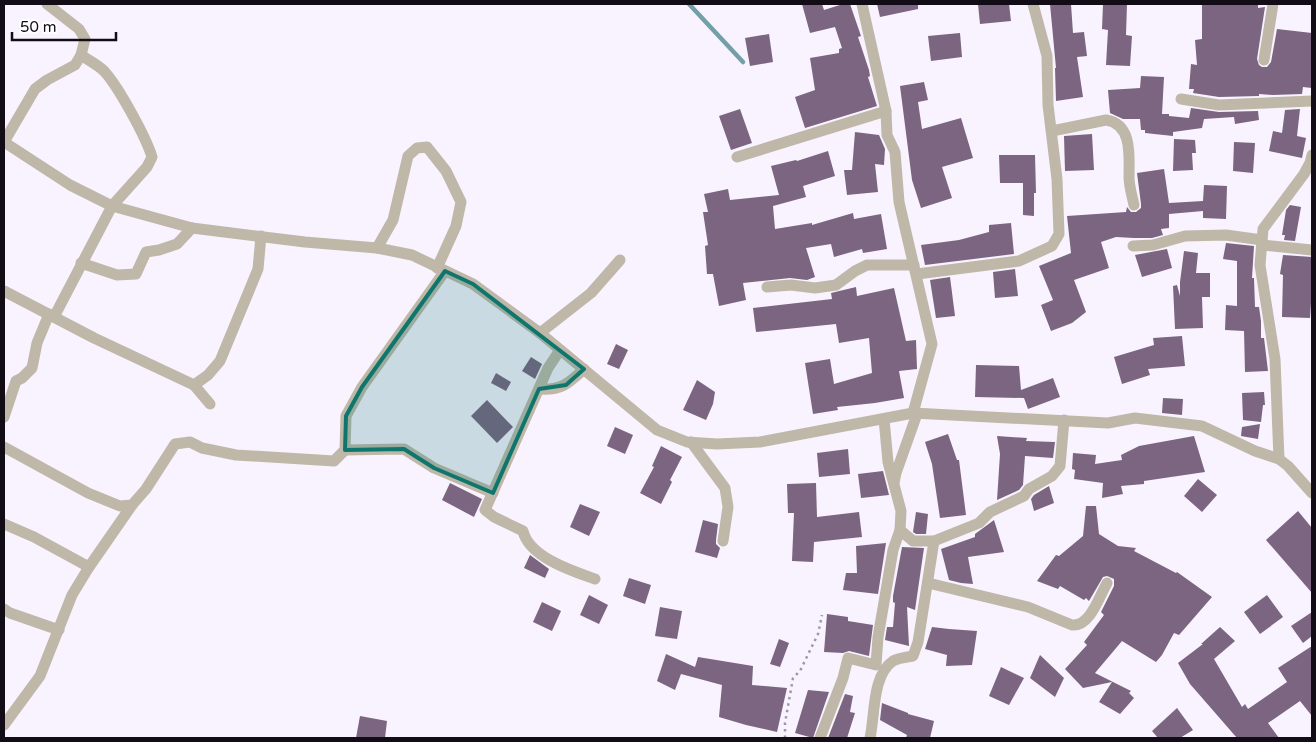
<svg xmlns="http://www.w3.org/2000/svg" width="1316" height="742" font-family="'Varela Round',sans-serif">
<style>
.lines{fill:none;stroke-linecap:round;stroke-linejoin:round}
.stream{stroke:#73a0a7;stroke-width:4.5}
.building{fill:#7b6580}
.path{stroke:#9e98a4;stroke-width:2.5;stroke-dasharray:2.5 4;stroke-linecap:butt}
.minor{stroke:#bfb8a9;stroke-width:11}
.marked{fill:#0f766e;fill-opacity:0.2;stroke:#0f766e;stroke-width:4;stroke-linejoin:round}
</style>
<rect width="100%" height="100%" fill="#f9f3ff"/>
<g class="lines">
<path class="stream" d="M689 4 743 62"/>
</g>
<g class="building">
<path d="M802 4H822L824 10 843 4H850L861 36 858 37 869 70 870 76 868 77 877 106 805 128 795 97 815 90 810 58 839 53V49L842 48 835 27 810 33Z"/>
<path d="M877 4H918V9L880 17Z"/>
<path d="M978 4H1009L1011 21 980 24Z"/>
<path d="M1050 4H1071L1073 33 1084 32 1087 56 1077 57 1083 97 1056 101 1055 68H1056Z"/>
<path d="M1103 4H1127L1126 35 1132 36 1130 66 1106 65 1108 30 1102 29Z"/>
<path d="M1202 4H1258V8L1265 7 1257 59 1259 65 1262 67H1267L1271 62 1277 29 1312 33V88L1303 87 1302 94 1273 95 1259 94V96L1219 97 1193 93 1194 89H1189L1191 64 1197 65 1195 40 1202 39Z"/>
<path d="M960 33 962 57 931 61 928 36Z"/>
<path d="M769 34 773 62 750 66 745 38Z"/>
<path d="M1141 76 1164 77 1162 114H1169V116L1189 118 1191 108 1219 112 1258 111 1259 120 1235 124 1234 117 1204 119 1202 128 1173 132V136L1145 133V130H1141L1140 119H1123L1110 113 1108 90 1140 88Z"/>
<path d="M924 82 928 100 918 102 922 129 961 118 973 158 942 167 952 198 921 208 912 180 900 86Z"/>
<path d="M740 109 752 143 731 150 719 116Z"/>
<path d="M1300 109 1297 136 1306 138 1302 158 1269 151 1273 131 1282 133 1285 110Z"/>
<path d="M855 132 879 135 885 149 884 165 875 164 878 192 847 195 844 170H852Z"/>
<path d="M1092 134 1094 170 1065 171 1064 136Z"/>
<path d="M1174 139 1195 140 1196 153H1192L1193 170 1173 171Z"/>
<path d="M1234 142 1255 143 1253 173 1233 171Z"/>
<path d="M828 151 835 176 803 186 806 197 773 206 775 229 812 223V225L853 213 854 219 881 214 887 249 863 253 862 249 834 257 831 244 806 248 815 277 807 280 790 278 743 283 746 300 719 306 713 274H707L705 246 708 245 703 212H708L704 194 728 189 730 200 779 195 771 166 796 160 797 161Z"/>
<path d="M999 155H1035L1036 193H1034V216L1023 215V183H1000Z"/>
<path d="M1164 169 1169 203 1203 201 1204 185 1227 186 1226 219 1203 218V211L1169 214V228L1161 229 1163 235 1152 238H1134L1116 237 1101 242 1109 268 1074 280 1086 312 1072 323 1051 331 1041 305 1053 300 1039 266 1071 253 1067 216 1126 212 1127 207 1131 212H1136L1141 208V204L1137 173Z"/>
<path d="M1290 205 1301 207 1295 241 1284 240 1285 235H1282L1286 210Z"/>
<path d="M1011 223 1014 254 925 265 921 245 959 240 989 232V225Z"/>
<path d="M1226 243 1254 246 1252 278H1254L1255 307H1259L1261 321V338H1264L1268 371 1245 372 1244 331 1225 330 1226 305 1237 306V261L1223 259Z"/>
<path d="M1167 249 1172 268 1142 277 1135 255Z"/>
<path d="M1184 251 1198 253 1196 273H1210V297H1202L1203 328 1175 329 1173 286 1177 285 1180 296V282Z"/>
<path d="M1283 255 1312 257 1311 282H1312V288L1310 318 1282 317 1283 275 1280 274Z"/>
<path d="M1015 269 1018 296 995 298 993 272Z"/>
<path d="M950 277 955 316 936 318 930 280Z"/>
<path d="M856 287 857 296 894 288 906 341 916 340 917 369 899 371 904 398 875 403 837 407 838 410 813 414 805 363 830 359 834 384 872 373 869 338 839 343 836 324 756 332 753 308 832 299 831 293Z"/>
<path d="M1182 336 1185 366 1148 369 1150 375 1122 384 1114 357 1154 345 1153 338Z"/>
<path d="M616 344 628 350 619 369 607 364Z"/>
<path d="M531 357 542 364 535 379 522 371Z"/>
<path d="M976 365 1019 366 1021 390 1053 378 1060 397 1028 409 1024 398 975 397Z"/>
<path d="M496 373 511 382 506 391 491 383Z"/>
<path d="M697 380 715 392 713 404 706 420 683 410Z"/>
<path d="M1264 392 1265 405H1263L1261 422 1243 420 1242 393Z"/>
<path d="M1163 398 1183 399 1182 415 1162 413Z"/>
<path d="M487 400 513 427 497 443 471 416Z"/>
<path d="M1260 424 1258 439 1241 436 1242 427Z"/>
<path d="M615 427 633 435 625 454 607 446Z"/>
<path d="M948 434 957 460H959L966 515 940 518 932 464 925 442Z"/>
<path d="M997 436 1027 438 1026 441 1055 442 1053 458 1025 456 1023 485 1019 490 997 500 1000 454Z"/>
<path d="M1194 436 1205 472 1144 481V484L1121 486 1123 494 1102 498 1103 483 1074 479 1075 470 1072 469 1073 453 1096 455 1095 464 1122 460 1121 455 1139 446Z"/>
<path d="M661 446 682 457 670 480 672 482 661 504 640 493 654 467 652 466Z"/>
<path d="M848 449 850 474 819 477 817 453Z"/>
<path d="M883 471 889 495 861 498 858 474Z"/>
<path d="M1198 479 1217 495 1202 512 1184 496Z"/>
<path d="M450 483 482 499 474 517 442 500Z"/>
<path d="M816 483 817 517 859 512 862 537 814 542 813 562 792 561 794 513H788L787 484Z"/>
<path d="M1049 486 1054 503 1034 511 1031 499 1034 495Z"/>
<path d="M580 504 600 512 589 536 570 527Z"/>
<path d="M1086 506H1096L1099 534 1118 546 1136 548 1134 551 1176 573 1177 572 1212 597 1179 635 1174 633 1162 655 1156 662 1122 641 1095 673 1131 691 1129 693 1134 698 1120 714 1099 702 1112 682 1083 688 1065 669 1087 645 1084 642 1104 615 1101 612 1114 586V579L1107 576 1103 577 1089 601 1086 598 1084 600 1060 586 1058 589 1037 581 1056 555 1059 556 1083 536Z"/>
<path d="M1298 511 1312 528V593L1266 540Z"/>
<path d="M916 512 928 514 926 534H916L913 532Z"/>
<path d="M703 520 718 524 716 540V544L720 548 717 558 695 552Z"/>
<path d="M994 520 1004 552 968 557 973 584 961 583 949 580 941 549 975 537V534Z"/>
<path d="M886 543 878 594 843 590 846 573H857L856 546Z"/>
<path d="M902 547 924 548 915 610 907 607 909 646 885 640 887 627H893L895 603 893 602V596Z"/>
<path d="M530 555 549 569 545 578 524 568Z"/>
<path d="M629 578 651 585 645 604 623 596Z"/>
<path d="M589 595 608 605 599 624 580 615Z"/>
<path d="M1267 595 1283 617 1260 634 1244 612Z"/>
<path d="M542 602 561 611 552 631 533 622Z"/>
<path d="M660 607 682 611 677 639 655 636Z"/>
<path d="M1312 612V636L1303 643 1291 626Z"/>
<path d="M827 614 848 617V621L873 625 869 656 849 651 843 653 824 652Z"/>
<path d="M932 627 949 629 977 631 972 665 946 666 947 655 925 649Z"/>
<path d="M1220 627 1235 641 1214 659 1242 707 1245 704 1248 709 1287 682 1278 668 1312 646V716L1300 701 1268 723 1279 738H1237L1190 684 1178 663 1203 644H1201Z"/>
<path d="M779 639 789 643 780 667 770 664Z"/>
<path d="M666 654 695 667 698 657 753 666 752 685 787 688 777 732 746 725 719 717 722 685 681 674 675 690 657 681Z"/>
<path d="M1040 655 1064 678 1055 697 1030 678Z"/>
<path d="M1001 667 1024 678 1009 705 989 696Z"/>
<path d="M808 690 829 692 813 738 795 733Z"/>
<path d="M845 694 853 696 850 712 855 713 847 738H828Z"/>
<path d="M882 703 908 713V714L934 721 930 738H906L907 735 880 720Z"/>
<path d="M1177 708 1193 730 1180 738H1158L1152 731Z"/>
<path d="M360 716 387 721 385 738H356Z"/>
</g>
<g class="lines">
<path class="path" d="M785 738V723L793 678 800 671 818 634 822 615"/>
<g class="minor">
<path d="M862 4 886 111 887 135 895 152 899 202 932 344 913 413"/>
<path d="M1264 60 1273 4"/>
<path d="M1181 99 1219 105 1312 101"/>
<path d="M1052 131 1106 120C1133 124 1129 157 1129 177 1129 186 1132 196 1134 205"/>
<path d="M4 142 70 185 112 206 192 228 305 242 377 248 412 255 473 284 540 333 657 430 687 442 717 444 760 442 913 413 1108 423 1135 418 1202 426 1255 451 1279 459 1288 466 1312 493"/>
<path d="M4 142 35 89 47 80 75 65 81 55 85 39 79 29 47 4"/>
<path d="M737 157 886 111"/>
<path d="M1262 245 1312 250"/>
<path d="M1133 246 1153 245 1185 236 1226 235 1262 240"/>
<path d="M377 248 393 220 408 156 417 148 427 147 446 171 461 202 456 226 437 268"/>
<path d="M81 263 117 275 136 274 146 252 159 250 177 244 192 228"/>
<path d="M917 274 1019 261 1052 246 1059 234 1057 179 1048 105 1047 56 1033 4"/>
<path d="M767 287 791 285 815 288 836 285 855 271 867 265H914"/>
<path d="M4 291 94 338 194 385 210 404"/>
<path d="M54 317 112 206 147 167 152 157C146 137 118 86 104 71 98 65 88 60 81 55"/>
<path d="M540 333 591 293 620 260"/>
<path d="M560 350 548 368 485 510 494 517 523 531C529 557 572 571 595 579"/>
<path d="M194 385 208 375 220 361 258 269 261 236"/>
<path d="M539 389C561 391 569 383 584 369"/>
<path d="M4 417 16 381 22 378 32 368 37 343 49 314"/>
<path d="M691 442 725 488 728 507 723 541"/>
<path d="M4 447 88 493 120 506 132 505 146 489 175 444 190 442 202 448 236 455 334 461 345 450 346 416 362 387 445 271"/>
<path d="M345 450 404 449 434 468 493 493"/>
<path d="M1279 459 1275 359 1260 265 1263 229 1304 174 1310 163 1312 155"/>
<path d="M894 483 896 473 917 414"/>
<path d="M4 524 34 537 89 567"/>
<path d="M900 530 913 541H934L979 523 990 512 1024 496 1029 489 1052 476 1060 466 1064 420"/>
<path d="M928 583 1028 607 1072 625C1090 627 1099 597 1107 583"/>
<path d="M4 609 10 613 59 630"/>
<path d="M4 725 40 676 72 595 89 567 132 505"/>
<path d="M820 738 843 678 848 658 876 665 878 637 893 550 900 530 901 511 888 462 884 419"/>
<path d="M870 738C875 716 872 675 893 661 898 658 907 657 913 656L918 642 934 541"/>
</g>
</g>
<path class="marked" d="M445 271 473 284 584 369 566 385 539 389 493 493 434 468 404 449 345 450 346 416 362 387Z"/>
<rect width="1316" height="742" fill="none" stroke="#110c16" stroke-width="10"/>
<path d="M12 32v8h104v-8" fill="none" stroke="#110c16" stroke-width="2.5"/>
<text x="20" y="32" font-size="15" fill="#110c16" stroke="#ffffff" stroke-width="4" paint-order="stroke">50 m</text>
</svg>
